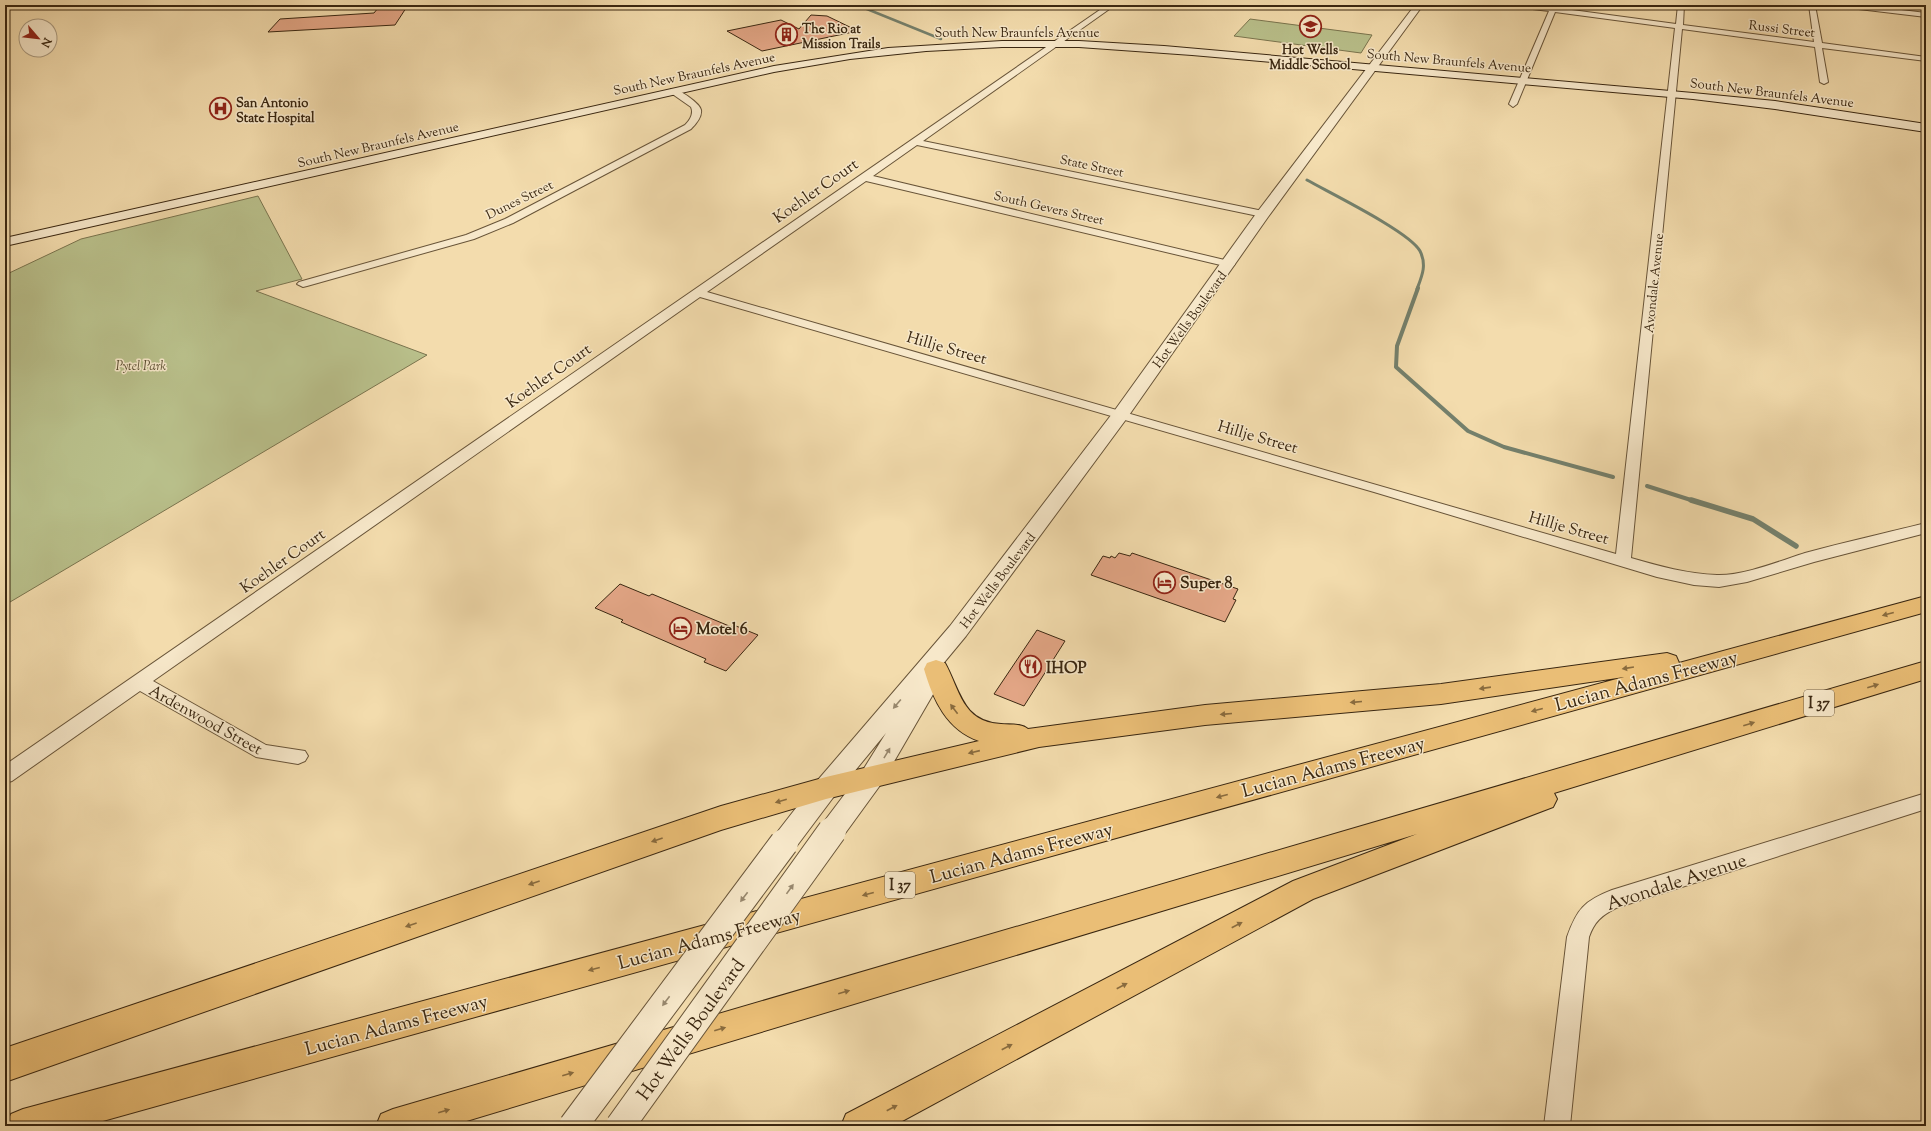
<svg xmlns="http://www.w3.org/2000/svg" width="1931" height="1131" font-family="'Sorts Mill Goudy',serif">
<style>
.green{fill:#b9c08b;stroke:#7a744e}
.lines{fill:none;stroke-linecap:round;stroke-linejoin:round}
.stream-far3{stroke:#74806c;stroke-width:2.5}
.stream-far2{stroke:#74806c;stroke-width:3}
.stream-far1{stroke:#74806c;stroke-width:4}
.stream{stroke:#74806c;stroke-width:5.5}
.building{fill:#e3a686;stroke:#3a2711}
.minor-casing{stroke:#685438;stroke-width:2}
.tertiary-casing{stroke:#685438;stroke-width:2}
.secondary-casing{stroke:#3a2711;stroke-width:2}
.motorway-casing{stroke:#3a2711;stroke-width:2}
.minor{fill:#f7e8ca;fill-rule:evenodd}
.tertiary{fill:#f7e8ca;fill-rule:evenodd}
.secondary{fill:#f7e8ca;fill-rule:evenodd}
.motorway{fill:#eabe76;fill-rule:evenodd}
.tertiary-bridge-casing{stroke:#685438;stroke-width:30;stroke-linecap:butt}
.tertiary-bridge{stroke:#f7e8ca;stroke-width:28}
.oneway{fill:#896b3e}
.oneway2{fill:#98886e}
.labels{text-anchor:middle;stroke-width:3;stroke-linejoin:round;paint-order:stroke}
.far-poi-label{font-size:13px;font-weight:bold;fill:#3a2711;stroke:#f7e8ca;text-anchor:start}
.far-street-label{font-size:13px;fill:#3a2711;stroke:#f7e8ca}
.far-park-label{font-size:13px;font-style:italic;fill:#5a4d30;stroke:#f7e8ca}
.shield{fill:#f7e8ca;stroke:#736148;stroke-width:1}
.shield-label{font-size:15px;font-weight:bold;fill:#3a2711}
.street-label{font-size:16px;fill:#3a2711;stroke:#f7e8ca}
.poi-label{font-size:16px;font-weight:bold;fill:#3a2711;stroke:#f7e8ca;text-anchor:start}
.near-street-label{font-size:19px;fill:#3a2711;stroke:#f7e8ca}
</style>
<rect width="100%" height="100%" fill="#f3dcad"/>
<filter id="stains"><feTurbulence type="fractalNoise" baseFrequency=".005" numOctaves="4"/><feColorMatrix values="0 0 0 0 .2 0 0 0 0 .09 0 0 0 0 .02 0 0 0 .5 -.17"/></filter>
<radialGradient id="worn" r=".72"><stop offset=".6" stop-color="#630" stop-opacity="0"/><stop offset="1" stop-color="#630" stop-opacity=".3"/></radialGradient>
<g class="green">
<path d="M1250 19 1372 35 1361 53 1234 36Z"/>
<path d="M258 196 302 279 256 291 427 355 5 605V275L81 239Z"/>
</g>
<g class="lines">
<path class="stream-far3" d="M857 5 941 39"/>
<path class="stream-far2" d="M1307 180C1330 193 1410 232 1420 251 1427 265 1422 276 1417 289"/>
<g class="stream-far1">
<path d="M1418 288 1397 346 1396 367 1468 431 1504 447 1613 477"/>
<path d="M1647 486 1694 501"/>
</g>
<path class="stream" d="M1691 500 1753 519 1796 546"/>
</g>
<g class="building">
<path d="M387 5H408L395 25 268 32 280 19 374 13 378 8 385 7Z"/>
<path d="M811 15 827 16 858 31 762 51 727 31 781 20 799 29Z"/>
<path d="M1119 553 1130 556 1132 553 1238 589 1233 599 1236 600 1225 622 1091 575 1103 556 1110 558 1111 556 1115 558Z"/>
<path d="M620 584 649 596 652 594 734 628 736 626 758 635 726 671 704 662 706 659 621 622 623 620 595 608Z"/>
<path d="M1037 630 1065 641 1024 706 994 694Z"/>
</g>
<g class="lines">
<defs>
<g id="minor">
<path d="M1107 5H1115L923 141 1263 211 1267 212 1268 214 1267 216 1263 217 917 145 873 176 1233 262 1235 264 1233 266 1229 267 866 181 707 292 1616 554 1675 28 1555 12 1517 104 1513 107 1509 104 1549 11 1517 7 1514 5 1551 7 1552 5H1558L1557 8 1676 24 1678 5H1684L1683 25 1814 42 1809 5H1815L1822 43 1926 57V61L1822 48 1828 82 1824 84 1820 82 1815 47 1682 29 1631 558C1659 566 1688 574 1717 575 1743 576 1780 561 1805 553 1845 542 1886 533 1926 523V533L1814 562 1747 582 1719 587 1694 585 1657 577 1374 492 700 297 153 681 266 745 305 751 308 756 305 761 298 764 256 757 140 691 12 781 5 783V765Z"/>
<path d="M1839 5H1860L1926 13V17L1842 7Z"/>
<path d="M671 89C678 88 700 103 701 110 702 117 696 124 691 129L513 223 474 239 307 286 303 287 297 284 299 282 466 235 505 219 685 125C690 120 694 114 691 107L671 93Z"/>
<path d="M1926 793V809L1616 908C1602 915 1594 922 1589 937L1570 1126H1544L1567 937C1577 909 1584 901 1612 890Z"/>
</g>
<path id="tertiary" d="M1415 5H1423L1268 217 1127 418 966 636 937 671 942 678 939 684 881 784 841 839 832 842 823 839 819 831 823 823 863 770 886 733 835 795 793 851 784 854 775 851 771 843 775 835 817 781 950 626 1115 410 1258 211Z"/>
<path id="secondary" d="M1002 41H1079L1164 46 1693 93 1775 101 1926 124V132L1775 109 1693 99 1192 55 1079 47H1002L926 51 850 59 774 72 5 246V238L774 66 888 48Z"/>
<g id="motorway">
<path d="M1926 596V612L85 1126H6L11 1114 23 1109 1624 677 1441 704 1205 725 1039 747 826 799 721 830 5 1082V1048L721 806 826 777 979 741C947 730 933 700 924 669L927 663 936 660 945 663C960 690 962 722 1001 724 1010 725 1021 723 1028 729L1205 705 1441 684 1667 653 1676 656 1679 663Z"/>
<path d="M1926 661V679L1554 793 1557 799 1553 807 1313 899 893 1126H841L846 1114 1293 881 1417 834 450 1126H376L381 1114 393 1109Z"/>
</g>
</defs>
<use href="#minor" class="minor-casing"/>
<use href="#tertiary" class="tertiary-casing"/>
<use href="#secondary" class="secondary-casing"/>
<use href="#motorway" class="motorway-casing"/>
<use href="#minor" class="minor"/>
<use href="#tertiary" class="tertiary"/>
<use href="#secondary" class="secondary"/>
<use href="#motorway" class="motorway"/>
<defs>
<g id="tertiary-bridge">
<path d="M573 1126 784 843"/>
<path d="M620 1126 832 831"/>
</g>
</defs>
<use href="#tertiary-bridge" class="tertiary-bridge-casing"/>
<use href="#tertiary-bridge" class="tertiary-bridge"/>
</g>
<defs><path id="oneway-solid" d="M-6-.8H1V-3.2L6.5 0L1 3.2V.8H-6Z"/></defs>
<g class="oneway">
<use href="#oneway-solid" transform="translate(1888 614) rotate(165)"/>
<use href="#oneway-solid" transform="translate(1628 668) rotate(171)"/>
<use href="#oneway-solid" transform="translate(1873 686) rotate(-17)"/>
<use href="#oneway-solid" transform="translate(1485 688) rotate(172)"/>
<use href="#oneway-solid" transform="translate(1356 702) rotate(175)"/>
<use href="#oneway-solid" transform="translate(954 709) rotate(-127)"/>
<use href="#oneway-solid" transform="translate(1537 710) rotate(165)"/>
<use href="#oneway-solid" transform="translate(1226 714) rotate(175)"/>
<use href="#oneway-solid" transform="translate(1749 724) rotate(-17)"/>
<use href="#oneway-solid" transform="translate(974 752) rotate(167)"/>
<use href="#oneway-solid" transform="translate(1222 796) rotate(165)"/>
<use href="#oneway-solid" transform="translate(781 801) rotate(164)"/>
<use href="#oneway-solid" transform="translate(657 840) rotate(161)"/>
<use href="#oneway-solid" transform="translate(534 883) rotate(161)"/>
<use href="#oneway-solid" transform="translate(868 894) rotate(165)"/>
<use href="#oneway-solid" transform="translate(411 925) rotate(161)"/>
<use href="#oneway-solid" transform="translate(1237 925) rotate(-28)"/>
<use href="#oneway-solid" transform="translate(594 969) rotate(165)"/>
<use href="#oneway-solid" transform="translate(1122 986) rotate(-28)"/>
<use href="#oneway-solid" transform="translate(844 992) rotate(-16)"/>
<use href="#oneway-solid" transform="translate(720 1029) rotate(-16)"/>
<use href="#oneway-solid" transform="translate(1007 1047) rotate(-28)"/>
<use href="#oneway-solid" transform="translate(568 1074) rotate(-16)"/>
<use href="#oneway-solid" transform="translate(892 1108) rotate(-28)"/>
<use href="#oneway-solid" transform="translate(444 1111) rotate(-16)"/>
</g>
<g class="oneway2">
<use href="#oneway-solid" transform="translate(897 704) rotate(130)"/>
<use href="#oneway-solid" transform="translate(887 753) rotate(-59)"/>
<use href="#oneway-solid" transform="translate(790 889) rotate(-54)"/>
<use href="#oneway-solid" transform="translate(744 897) rotate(127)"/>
<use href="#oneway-solid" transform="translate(666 1001) rotate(127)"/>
</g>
<defs>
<symbol id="school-ring" viewBox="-11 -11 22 22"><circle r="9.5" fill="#f7e8ca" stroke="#8f2418" stroke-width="1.5"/><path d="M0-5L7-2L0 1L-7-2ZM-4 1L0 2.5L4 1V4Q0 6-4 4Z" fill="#8f2418"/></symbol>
<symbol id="building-ring" viewBox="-11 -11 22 22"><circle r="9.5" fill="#f7e8ca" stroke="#8f2418" stroke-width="1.5"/><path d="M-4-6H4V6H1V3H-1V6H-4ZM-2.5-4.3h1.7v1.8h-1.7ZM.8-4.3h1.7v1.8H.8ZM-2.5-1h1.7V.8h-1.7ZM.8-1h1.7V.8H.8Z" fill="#8f2418"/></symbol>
<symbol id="hospital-ring" viewBox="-11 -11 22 22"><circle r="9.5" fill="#f7e8ca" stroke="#8f2418" stroke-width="1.5"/><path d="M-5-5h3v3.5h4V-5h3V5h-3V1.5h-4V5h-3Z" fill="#8f2418"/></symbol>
<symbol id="hotel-ring" viewBox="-11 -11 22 22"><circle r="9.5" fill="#f7e8ca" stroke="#8f2418" stroke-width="1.5"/><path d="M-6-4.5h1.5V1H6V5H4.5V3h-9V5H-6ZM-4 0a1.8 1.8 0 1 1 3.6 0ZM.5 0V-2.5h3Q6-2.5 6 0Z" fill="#8f2418"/></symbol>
<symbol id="restaurant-ring" viewBox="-11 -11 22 22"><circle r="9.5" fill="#f7e8ca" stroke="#8f2418" stroke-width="1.5"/><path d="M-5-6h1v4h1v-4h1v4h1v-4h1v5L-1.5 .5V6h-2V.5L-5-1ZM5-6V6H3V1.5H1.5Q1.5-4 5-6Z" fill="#8f2418"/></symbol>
</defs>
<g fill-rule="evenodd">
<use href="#school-ring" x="1298" y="14" width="25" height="25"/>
<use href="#building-ring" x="774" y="22" width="25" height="25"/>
<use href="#hospital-ring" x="208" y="96" width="25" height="25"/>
<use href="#hotel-ring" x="1152" y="570" width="25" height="25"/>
<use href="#hotel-ring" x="668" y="616" width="25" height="25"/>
<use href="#restaurant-ring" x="1018" y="654" width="25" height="25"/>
</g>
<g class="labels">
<g class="far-poi-label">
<text x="802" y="33">The Rio at<tspan x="802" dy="15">Mission Trails</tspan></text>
<text x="1310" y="54" text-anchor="middle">Hot Wells<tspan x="1310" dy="15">Middle School</tspan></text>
<text x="236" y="107">San Antonio<tspan x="236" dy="15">State Hospital</tspan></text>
</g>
<g class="far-street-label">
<text transform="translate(1782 28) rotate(7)" y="5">Russi Street</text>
<text x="1017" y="37">South New Braunfels Avenue</text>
<text transform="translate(1449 60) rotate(5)" y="5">South New Braunfels Avenue</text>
<text transform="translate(694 73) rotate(-12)" y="5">South New Braunfels Avenue</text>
<text transform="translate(1772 92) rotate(7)" y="5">South New Braunfels Avenue</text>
<text transform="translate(378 144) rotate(-13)" y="5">South New Braunfels Avenue</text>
<text transform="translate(1092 165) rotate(12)" y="5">State Street</text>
<text transform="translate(519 199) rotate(-26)" y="5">Dunes Street</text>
<text transform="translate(1049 207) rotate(13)" y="5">South Gevers Street</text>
<text transform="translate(1653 283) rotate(-84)" y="5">Avondale Avenue</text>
<text transform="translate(1189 319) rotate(-54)" y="5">Hot Wells Boulevard</text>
<text transform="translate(997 580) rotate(-53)" y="5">Hot Wells Boulevard</text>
</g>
<g class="far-park-label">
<text x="141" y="370">Pytel Park</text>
</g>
<g class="shield">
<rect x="1804" y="690" width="30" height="26" rx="3"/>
<rect x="885" y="872" width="30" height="26" rx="3"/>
</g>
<g class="shield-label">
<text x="1819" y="708">I 37</text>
<text x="900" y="890">I 37</text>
</g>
<g class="street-label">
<text transform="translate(815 190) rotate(-35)" y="6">Koehler Court</text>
<text transform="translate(947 347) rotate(16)" y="6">Hillje Street</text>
<text transform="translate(548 375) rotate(-35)" y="6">Koehler Court</text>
<text transform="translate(1258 436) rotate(16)" y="6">Hillje Street</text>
<text transform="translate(1569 527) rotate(16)" y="6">Hillje Street</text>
<text transform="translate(282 560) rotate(-35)" y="6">Koehler Court</text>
<text transform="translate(206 719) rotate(29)" y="6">Ardenwood Street</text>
</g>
<g class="poi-label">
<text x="1180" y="588">Super 8</text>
<text x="696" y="634">Motel 6</text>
<text x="1046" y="673">IHOP</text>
</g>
<g class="near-street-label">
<text transform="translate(1646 680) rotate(-15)" y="7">Lucian Adams Freeway</text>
<text transform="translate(1333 766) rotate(-15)" y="7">Lucian Adams Freeway</text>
<text transform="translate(1021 852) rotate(-15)" y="7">Lucian Adams Freeway</text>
<text transform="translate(1676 881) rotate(-18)" y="7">Avondale Avenue</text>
<text transform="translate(709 938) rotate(-15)" y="7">Lucian Adams Freeway</text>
<text transform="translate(396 1024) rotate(-15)" y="7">Lucian Adams Freeway</text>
<text transform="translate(690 1029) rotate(-54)" y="7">Hot Wells Boulevard</text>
</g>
</g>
<rect width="1931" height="1131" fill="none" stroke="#f3dcad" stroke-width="20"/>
<rect x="6" y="6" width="1919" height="1119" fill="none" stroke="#3a2711" stroke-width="2"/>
<rect x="10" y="10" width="1911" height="1111" fill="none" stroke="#3a2711"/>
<g transform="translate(38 38) rotate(118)"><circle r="19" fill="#f7e8ca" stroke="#ab9b80"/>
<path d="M0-3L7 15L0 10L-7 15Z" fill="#8f2418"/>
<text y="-6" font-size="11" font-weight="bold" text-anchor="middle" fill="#3a2711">N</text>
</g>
<rect width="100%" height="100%" filter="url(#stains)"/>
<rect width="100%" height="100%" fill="url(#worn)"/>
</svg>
